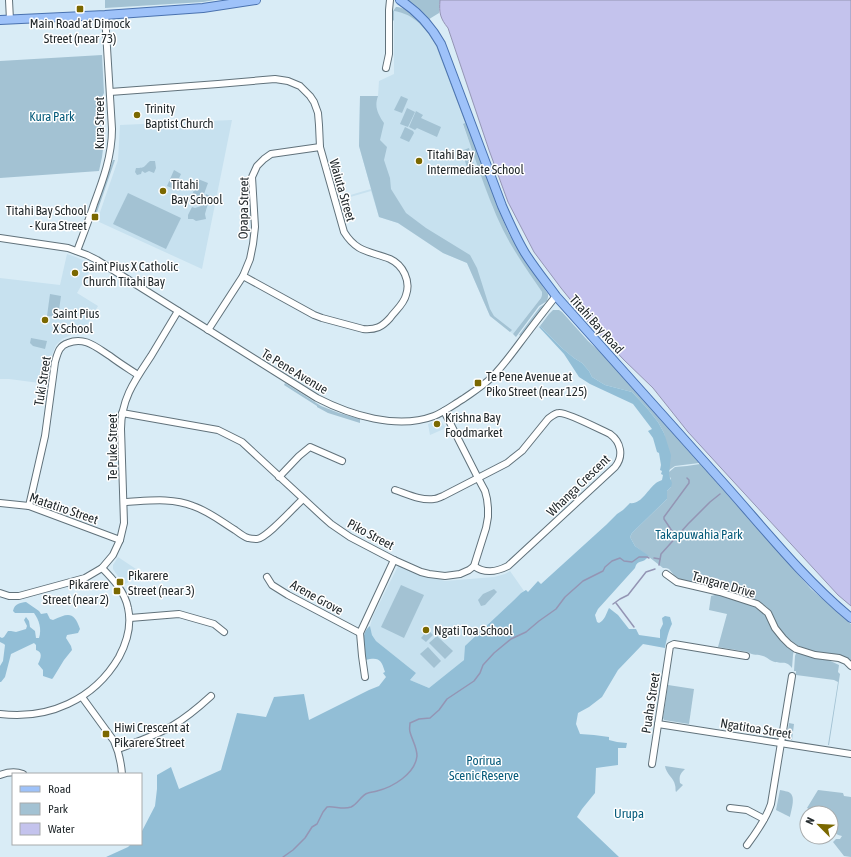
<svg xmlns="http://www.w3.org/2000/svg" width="851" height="857" font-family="'Asap Condensed',sans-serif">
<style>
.built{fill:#c7e1ef}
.green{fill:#a3c2d3}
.forest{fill:#92bed6}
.water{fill:#c4c3ed;stroke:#9495b4}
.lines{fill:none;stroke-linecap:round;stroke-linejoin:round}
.stream{stroke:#9495b4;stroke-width:1.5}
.minor-casing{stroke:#61727b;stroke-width:8}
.major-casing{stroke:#4a72af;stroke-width:10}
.minor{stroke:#fff;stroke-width:6}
.major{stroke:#9ec2f9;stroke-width:8}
.poi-dot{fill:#7b6800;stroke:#fff;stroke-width:1.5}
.labels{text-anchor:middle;stroke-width:3;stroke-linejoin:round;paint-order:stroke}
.poi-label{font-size:13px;fill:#242b2e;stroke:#fff;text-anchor:start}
.park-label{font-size:13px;fill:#065b7b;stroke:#fff}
.street-label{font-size:13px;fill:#242b2e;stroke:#fff}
</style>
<rect width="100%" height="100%" fill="#d9ecf6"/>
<g class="built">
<path d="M394 11 404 13 413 17 423 27 430 37 436 46 465 124 463 125 493 208 510 242 525 267 542 292V295L541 298 513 334 490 316 467 263 443 253 398 223 379 217 371 191 340 200V198L371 189 359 146 360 96H378L379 81 394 74Z"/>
<path d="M232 120 202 269 97 221 118 160 120 125Z"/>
<path d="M67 254 76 257 93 265 77 293 98 306 82 334 71 335 62 339 56 345 51 357 47 384 9 379H0V278L60 285Z"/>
<path d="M438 420 441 421 446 428 430 435 428 424Z"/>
<path d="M118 557 142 573 124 585 113 569V565Z"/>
<path d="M399 564 424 574 445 581 494 577 505 574 510 571 524 591 521 593 495 619 490 622 464 660 429 688 410 680 416 673 376 641 372 635 370 626 373 616Z"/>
</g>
<g class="green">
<path d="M105 0H215L203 2 105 8Z"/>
<path d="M400 0H440L439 13 426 21Z"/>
<path d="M396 7C408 6 426 28 432 38 436 43 439 49 441 55L499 211 508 232 521 254 548 294V297L547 301 539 306 516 337 513 334 541 298 542 295V292C531 276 520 260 510 243 490 208 477 163 463 124L465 123 436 46C426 29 415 14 394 11V21L393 20V11Z"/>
<path d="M102 55 104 93 103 95 105 133 102 157 99 171 0 178V61Z"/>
<path d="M360 96H378C374 107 378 114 384 123L380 140 387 147 384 160 390 178 391 189 406 213 426 228 470 255 477 268 490 309 494 316 512 330 510 332 490 316 467 263 443 253 398 223 379 217 359 146Z"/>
<path d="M401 96 408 99 402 113 394 110Z"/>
<path d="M407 108 415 112 408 127 400 124Z"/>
<path d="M416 111 423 115 421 118 441 127 437 137 417 128 415 130 409 127Z"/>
<path d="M405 127 413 131 414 133 409 142 400 138Z"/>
<path d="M469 148 472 159 477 171 469 174 465 161 463 158 461 151Z"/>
<path d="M113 160H115L96 215H94Z"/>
<path d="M150 161H155L156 168 154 173 149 171 145 173 142 171 141 174 137 175 135 172 136 168C146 168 143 167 150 161Z"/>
<path d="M174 170 181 174 174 189 167 186Z"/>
<path d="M198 179 208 183 201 202 191 198Z"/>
<path d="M128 193 181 218 166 249 113 224Z"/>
<path d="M206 194 210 196 205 214 206 219 196 221 193 219H188V215L192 207 195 208 201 206Z"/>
<path d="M50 294 61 296 58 317 47 316Z"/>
<path d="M545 304 521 336 519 335 540 307Z"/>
<path d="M553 310H559L562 312 588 341 601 353 699 463 675 466 669 470V466L664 433 658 422 647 408 632 392 605 385 592 377 589 371 582 363 574 358 562 348 540 326 549 314Z"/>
<path d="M31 338 47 341 45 349 33 346 30 343Z"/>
<path d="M285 383 321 406 339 413 360 419V423L328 413 317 407V406L284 385Z"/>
<path d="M700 464 811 589 851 624V661L837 655 813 652 797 645 786 637 778 626 771 612 767 607 756 600 710 586 681 580 674 575 669 569 666 568H663L635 546 630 537 632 533 667 499V491L671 487V478L668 476 669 472 675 467 687 466Z"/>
<path d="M401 585 424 595 404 638 381 627Z"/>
<path d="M494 589 497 592 485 605 481 606 478 600 483 594Z"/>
<path d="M719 594 752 604 764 612 794 650 793 655 792 668C786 660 783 664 775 662 770 661 767 657 763 656 758 654 753 656 748 652L718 647 727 614 709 610 711 596Z"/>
<path d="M428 630 433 635 426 642 421 638Z"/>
<path d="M437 636 453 651 445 659 429 643Z"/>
<path d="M428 647 441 661 434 668 420 654Z"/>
<path d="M797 651 808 656 826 659 839 665 838 672 840 674 829 745H828L838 682 834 680 796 675V671H794L795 656Z"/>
<path d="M668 685 694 689 689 724 664 720 663 718Z"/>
<path d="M789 723 794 724 792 740H789L787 737Z"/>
<path d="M665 766 685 769C680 774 679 776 680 783L683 785 676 792C675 790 676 788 675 785 674 778 666 774 665 766Z"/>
<path d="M780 790C783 791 788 791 790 793 796 797 791 811 790 817L776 810Z"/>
<path d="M818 790 843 793 844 796 851 797V857L844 856 833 842 836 839H840L842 836C833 834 834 831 832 823L831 822V813H816L807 808Z"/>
</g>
<g class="forest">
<path d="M540 326 562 348 574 358 582 363 589 371 592 377 605 385 632 392 647 408 658 422 664 433 671 455 669 475 672 483 671 487 667 491V499L632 533 630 537 635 546 649 556C648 557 645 560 645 560 639 563 637 561 635 568L598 609 595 615 597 622 599 623C605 620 606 614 609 608L618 615 629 629H636L639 635 660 638V630L663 624 662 618 665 616 670 617 672 624C669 629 666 641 665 648L643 644 618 670 602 697 589 707 578 713 576 724 580 734 594 735 609 737V740L617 742 627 743 626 748H618V765L596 768 595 793 582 809 577 817 619 857H106L128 847 131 844H141V833L155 806 157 789V775L171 767 179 789 221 770 237 713 266 717 274 697 304 694 309 720 369 690 379 686 386 677 383 673 385 672C381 659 379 657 365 660 364 649 360 633 370 626L372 635 376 641 416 673 410 680 429 688 464 660 465 646C484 628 503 611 521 593L526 590 528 592 538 581 541 584 606 525 617 514 623 510 630 503C641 505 648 489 656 483 657 482 660 481 662 480L663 475 661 474 662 471 660 470 661 465 659 453 657 452 653 438 648 431 652 429 633 404 590 384 579 377 564 354 539 327Z"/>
<path d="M26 602 39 611 41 614 47 613 50 619 53 620C68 613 74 611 80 629L78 633 67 635 66 638 71 646 72 650 64 660 53 678 52 679 43 676V670L38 664C41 658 43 652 36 650V645L34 643 11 654 5 677 1 682H0V666L3 661 5 645 4 644 0 642V637L2 638 4 637 8 631H11L16 632 26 629 27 626 24 620 26 617 29 621 30 627 35 631 36 638H39C42 629 39 620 34 613H15L13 611C15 603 20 603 26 602Z"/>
</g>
<path class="water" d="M440 0H851V606L838 595 732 480 688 432 653 388 624 360 590 324 561 288 534 252 508 202 489 150 448 28C440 18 439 13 440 0Z"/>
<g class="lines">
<g class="stream">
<path d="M676 537 664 519V517L689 483V480L687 478"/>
<path d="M654 558 660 559"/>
<path d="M659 565 661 554 688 524 710 502 720 494"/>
<path d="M616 603 634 627"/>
<path d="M613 604 620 599 628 595 646 572 655 569"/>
<path d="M283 857 293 850 305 838 312 827 317 824 323 812 327 807C335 806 343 810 351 807 358 804 361 795 368 793 371 792 374 792 377 791 393 787 415 774 417 756 417 747 412 740 410 732 409 729 410 726 410 723L419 719 430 718 439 710 447 699 474 681 480 673 483 665 494 653 511 639 526 632 539 621 556 609 565 597 583 581 603 571 605 567 612 561 620 558 624 561 632 562 639 557H647L649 558"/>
</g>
<defs>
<g id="minor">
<path d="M9 0 10 20"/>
<path d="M386 68 389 54V10L390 0"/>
<path d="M110 92 218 84 275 79 288 81 300 86 310 96 314 102 318 113 319 125 320 147 344 232C357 253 370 251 390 259 403 265 411 281 406 295 404 304 395 311 390 318 382 327 376 330 363 329L322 318 314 315 243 276"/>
<path d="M0 238 68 248 87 255 97 260 317 398C350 415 397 430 434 416 444 412 453 405 463 399 473 392 483 386 492 377 502 367 510 356 519 344 531 328 543 312 556 296"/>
<path d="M77 251C83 235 89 220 94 204 103 180 112 156 112 129L105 15"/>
<path d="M208 330 243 276 250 259 253 244 255 227 252 177 257 166 264 159 271 154 320 147"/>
<path d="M122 413 218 430 242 442 322 516 331 524 350 537 394 560 421 572 429 574 445 576 460 574 469 570 474 566 486 528 488 517V508L487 499 485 491 478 478 444 411"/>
<path d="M279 477 299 456 310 447 342 461"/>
<path d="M395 490C407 494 421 501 434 499 437 499 440 497 443 496L507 463 522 451 548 419C552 416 555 413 559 413 567 412 601 430 610 434 621 442 624 456 615 467L508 566C496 572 485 574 474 566"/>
<path d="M124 502C147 501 171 497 193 506 208 511 222 522 235 530 239 533 244 537 248 538 251 539 255 539 257 539 267 538 294 507 303 499"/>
<path d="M0 503 29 506 120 540"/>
<path d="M29 506 45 436 55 362C58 352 59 346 68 343 85 336 97 348 110 356 119 363 129 369 138 375"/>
<path d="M666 574 677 582 720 592 757 604 768 613 775 628 783 638 789 644 796 649 815 655 839 658 846 661 851 666"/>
<path d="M267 577 272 585 288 595 360 633"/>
<path d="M0 593 9 596H19L85 578 102 568 113 555 120 540 124 523 121 429C121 399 135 380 151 356 160 341 169 326 178 311"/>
<path d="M130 618 179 614 214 624 224 632"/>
<path d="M365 677 362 656 360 633 394 560"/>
<path d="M82 697 114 741C119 752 121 762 122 774"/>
<path d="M0 714C48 720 94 700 119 657 127 642 132 626 128 608 125 592 113 579 102 568"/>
<path d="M658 724 851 754"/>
<path d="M118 749C136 742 155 736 172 726 186 718 199 707 211 696"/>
<path d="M652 764 670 646 674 644 746 656"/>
<path d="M0 775C8 772 15 771 23 774"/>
<path d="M730 808 747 810 764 819"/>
<path d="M747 845C756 833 766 819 771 804L792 676"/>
</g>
<g id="major">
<path d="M400 0C417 11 431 26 441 44L502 206C509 222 516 238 525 253 535 269 546 282 556 296 613 359 669 423 726 486 766 531 804 579 851 618"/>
<path d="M0 20 105 15 203 8 256 0"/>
</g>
</defs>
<use href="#minor" class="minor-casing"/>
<use href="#major" class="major-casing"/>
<use href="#minor" class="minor"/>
<use href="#major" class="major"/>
</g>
<g class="poi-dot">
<rect x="76" y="5" width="8" height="8" rx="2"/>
<circle cx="137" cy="115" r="4"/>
<circle cx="419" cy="161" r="4"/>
<circle cx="163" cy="191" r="4"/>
<rect x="91" y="213" width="8" height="8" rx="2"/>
<circle cx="75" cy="273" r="4"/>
<circle cx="45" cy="320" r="4"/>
<rect x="474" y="379" width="8" height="8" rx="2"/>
<circle cx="437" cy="424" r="4"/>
<rect x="116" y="578" width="8" height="8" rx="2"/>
<rect x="113" y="587" width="8" height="8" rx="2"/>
<circle cx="426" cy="630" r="4"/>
<rect x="102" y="730" width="8" height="8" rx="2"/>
</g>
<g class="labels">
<g class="poi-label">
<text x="80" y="28" text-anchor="middle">Main Road at Dimock<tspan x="80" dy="15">Street (near 73)</tspan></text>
<text x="145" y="113">Trinity<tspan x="145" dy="15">Baptist Church</tspan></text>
<text x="427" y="159">Titahi Bay<tspan x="427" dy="15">Intermediate School</tspan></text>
<text x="171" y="189">Titahi<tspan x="171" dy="15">Bay School</tspan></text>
<text x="87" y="215" text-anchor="end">Titahi Bay School<tspan x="87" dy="15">- Kura Street</tspan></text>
<text x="83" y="271">Saint Pius X Catholic<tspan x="83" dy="15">Church Titahi Bay</tspan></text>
<text x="53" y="318">Saint Pius<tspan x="53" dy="15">X School</tspan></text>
<text x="486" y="381">Te Pene Avenue at<tspan x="486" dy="15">Piko Street (near 125)</tspan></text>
<text x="445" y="422">Krishna Bay<tspan x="445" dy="15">Foodmarket</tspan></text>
<text x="128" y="580">Pikarere<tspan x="128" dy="15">Street (near 3)</tspan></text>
<text x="109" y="589" text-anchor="end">Pikarere<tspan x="109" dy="15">Street (near 2)</tspan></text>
<text x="434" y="635">Ngati Toa School</text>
<text x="114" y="732">Hiwi Crescent at<tspan x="114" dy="15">Pikarere Street</tspan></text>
</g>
<g class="park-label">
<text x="52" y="121">Kura Park</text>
<text x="699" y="539">Takapuwahia Park</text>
<text x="484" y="765">Porirua<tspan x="484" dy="15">Scenic Reserve</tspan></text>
<text x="629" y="818">Urupa</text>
</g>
<g class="street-label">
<text transform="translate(99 123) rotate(-90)" y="5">Kura Street</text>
<text transform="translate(343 190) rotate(74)" y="5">Waiuta Street</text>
<text transform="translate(243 208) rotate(-89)" y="5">Opapa Street</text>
<text transform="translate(597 324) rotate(48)" y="5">Titahi Bay Road</text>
<text transform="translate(295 371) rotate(31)" y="5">Te Pene Avenue</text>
<text transform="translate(42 381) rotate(-81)" y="5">Tuki Street</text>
<text transform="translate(112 447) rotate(-90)" y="5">Te Puke Street</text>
<text transform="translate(578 485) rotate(-44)" y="5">Whanga Crescent</text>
<text transform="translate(64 508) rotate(19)" y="5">Matatiro Street</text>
<text transform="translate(371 534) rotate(28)" y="5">Piko Street</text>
<text transform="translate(724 584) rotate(16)" y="5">Tangare Drive</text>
<text transform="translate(317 597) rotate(29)" y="5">Arene Grove</text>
<text transform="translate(650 703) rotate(-81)" y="5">Puaha Street</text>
<text transform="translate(756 728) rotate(9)" y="5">Ngatitoa Street</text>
</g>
</g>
<rect x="12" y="773" width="130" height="72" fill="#ffffff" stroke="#a7aaab"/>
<rect x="20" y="786" width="20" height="6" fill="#9ec2f9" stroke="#a7aaab"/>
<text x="48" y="793" font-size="12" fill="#242b2e">Road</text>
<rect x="20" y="803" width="20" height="12" fill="#a3c2d3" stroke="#a7aaab"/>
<text x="48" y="813" font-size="12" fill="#242b2e">Park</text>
<rect x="20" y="823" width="20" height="12" fill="#c4c3ed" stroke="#a7aaab"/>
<text x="48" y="833" font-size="12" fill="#242b2e">Water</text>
<g transform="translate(819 825) rotate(294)"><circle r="19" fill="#ffffff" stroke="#a7aaab"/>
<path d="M0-3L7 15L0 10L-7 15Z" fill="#7b6800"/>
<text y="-6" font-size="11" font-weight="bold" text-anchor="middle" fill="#242b2e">N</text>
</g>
</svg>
